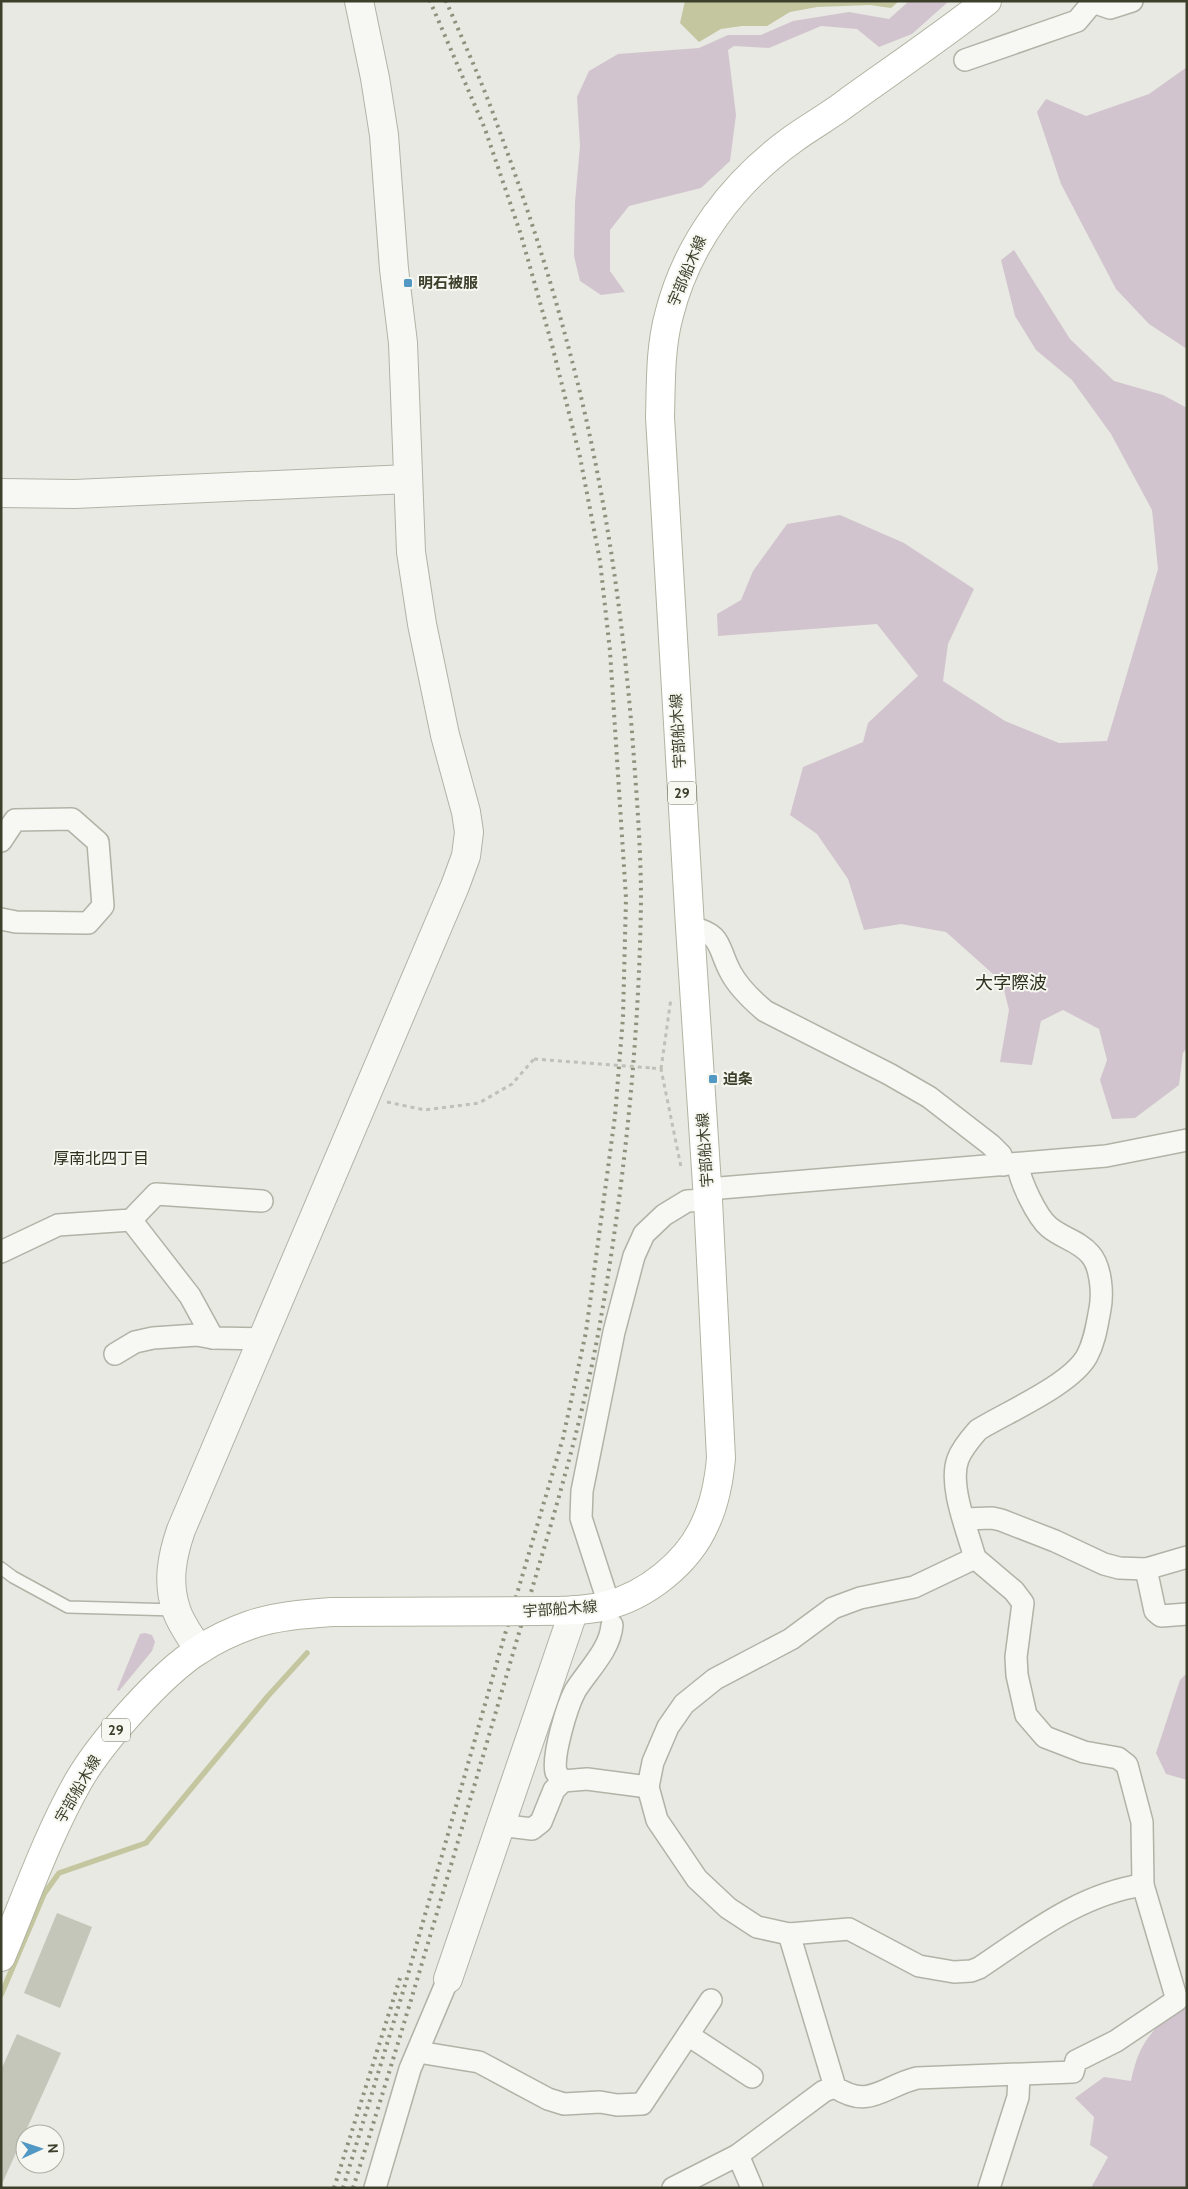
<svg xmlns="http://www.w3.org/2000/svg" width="1188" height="2189" font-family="Cabin,'Noto Sans JP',sans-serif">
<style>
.green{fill:#d2c4ce}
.water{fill:#c4c6a0}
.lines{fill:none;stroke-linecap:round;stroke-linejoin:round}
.stream{stroke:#c4c6a0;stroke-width:5.5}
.building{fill:#c4c6b9}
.service-casing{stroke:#b1b3a7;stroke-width:14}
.minor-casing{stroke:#b1b3a7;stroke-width:24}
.tertiary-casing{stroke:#b1b3a7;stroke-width:30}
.primary-casing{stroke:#b1b4a2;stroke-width:30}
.path{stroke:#bfc1b8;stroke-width:3;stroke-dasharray:4 4;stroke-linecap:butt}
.service{stroke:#f7f8f4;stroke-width:11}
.minor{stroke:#f7f8f4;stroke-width:21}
.tertiary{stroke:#f7f8f4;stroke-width:28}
.primary{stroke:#fff;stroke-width:28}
.rail{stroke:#8e917c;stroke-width:4;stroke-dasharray:2.5 5;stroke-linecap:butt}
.primary-bridge-casing{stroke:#b1b4a2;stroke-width:30;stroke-linecap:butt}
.path-bridge{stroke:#bfc1b8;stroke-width:3;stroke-dasharray:4 4;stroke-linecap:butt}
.primary-bridge{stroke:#fff;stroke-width:28}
.poi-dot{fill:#5198c4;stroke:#f6f7f1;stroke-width:2}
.labels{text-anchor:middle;stroke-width:4;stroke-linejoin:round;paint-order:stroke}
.shield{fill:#f6f7f1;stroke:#747766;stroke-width:1}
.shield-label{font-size:14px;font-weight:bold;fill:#3c402b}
.street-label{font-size:15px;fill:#3c402b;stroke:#f6f7f1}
.poi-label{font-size:15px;font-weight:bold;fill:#3c402b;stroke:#f6f7f1;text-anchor:start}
.neighbourhood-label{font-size:16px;fill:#2d311d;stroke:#f6f7f1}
.quarter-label{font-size:18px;fill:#2d311d;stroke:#f6f7f1}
</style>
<rect width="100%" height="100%" fill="#e8e9e2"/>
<g class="green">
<path d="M909 1H949L912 34 879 47 857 29 821 26 769 48 734 46 728 50 736 115 730 161 701 188 629 206 610 230V271L625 292 601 295 580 281 574 256 575 202 580 146 577 97 589 71 618 54 699 48 728 35H761L793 21 849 12 889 19Z"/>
<path d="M1187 67V349L1149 324 1116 289 1061 184 1037 112 1046 99 1086 116 1149 94Z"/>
<path d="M1014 250 1070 339 1114 381 1163 395 1187 408V1048L1183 1053 1179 1085 1135 1118 1112 1119 1100 1080 1107 1060 1099 1029 1063 1010 1041 1021 1032 1065 1000 1062 1009 1010 1002 982 946 932 901 924 864 930 848 879 817 834 790 815 803 767 863 742 868 723 918 676 877 624 718 636 717 614 741 600 753 571 787 524 840 515 904 543 974 589 948 644 943 681 1005 721 1059 743 1107 741 1158 569 1152 510 1111 434 1072 380 1036 350 1015 316 1001 260Z"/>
<path d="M145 1633 152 1635 155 1642 152 1651 119 1691 117 1690 140 1634Z"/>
<path d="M1187 1673V1780L1166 1774 1156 1753 1180 1680Z"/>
<path d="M1180 2007 1187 2009V2188H1091L1108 2157 1090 2145 1094 2117 1075 2098 1104 2077 1131 2081C1139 2042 1151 2031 1180 2007Z"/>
</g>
<path class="water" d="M685 1H899L891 8 870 5 817 7 790 12 767 26H742L721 29 699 42 680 23Z"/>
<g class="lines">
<path class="stream" d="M1 1995 44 1894 59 1873 146 1843 268 1696 307 1653"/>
</g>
<g class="building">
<path d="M57 1913 92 1927 60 2008 24 1993Z"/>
<path d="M17 2034 61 2053 1 2186V2070Z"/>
</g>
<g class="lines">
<defs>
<path id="service" d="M1 1568 13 1577 68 1607 176 1610"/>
<g id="minor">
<path d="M1090 1 1110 8 1132 1"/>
<path d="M965 60 1077 21 1092 3"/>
<path d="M1 841 15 820 72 819 98 842 103 906 88 923 16 922 1 919"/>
<path d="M690 927C724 934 717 948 731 973 739 988 752 1000 765 1011L889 1074 929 1097 991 1145 1001 1155 1003 1165"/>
<path d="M708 1189 1106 1156 1187 1140"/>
<path d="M131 1220 190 1296 213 1338"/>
<path d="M1 1252 58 1225 131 1220 156 1194 262 1201"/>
<path d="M115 1354 135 1342 153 1338 197 1335 213 1338 264 1339"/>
<path d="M964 1519 992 1518 1001 1520 1055 1541 1104 1564 1119 1568 1146 1569 1187 1557"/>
<path d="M975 1558 1014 1591 1023 1603 1016 1657 1017 1675 1026 1715 1045 1737 1084 1752 1118 1758 1127 1765 1142 1822 1143 1885 1177 2000 1116 2041 1076 2061 1073 2072 917 2078C884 2086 869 2110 835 2087L789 1934 757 1927 728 1908 697 1879 657 1820 648 1787 653 1762 668 1727 684 1704 715 1679 791 1639 833 1608 860 1598 914 1587 975 1558C968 1532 948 1485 958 1459 962 1448 971 1438 978 1430 1007 1412 1071 1385 1087 1356 1095 1341 1097 1325 1100 1309 1103 1293 1101 1266 1090 1254 1079 1241 1062 1238 1049 1227 1037 1217 1019 1180 1018 1164"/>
<path d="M1146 1569 1155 1611 1161 1616 1187 1614"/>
<path d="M605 1592 581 1518 582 1491 614 1332 634 1256 644 1234 664 1215 687 1201 708 1200"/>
<path d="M563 1781C561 1778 557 1775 556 1772 552 1756 567 1706 575 1691 588 1670 610 1650 612 1625"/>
<path d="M499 1825 532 1829 541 1822 554 1790 563 1781 587 1779 648 1787"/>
<path d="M789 1934 849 1929 919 1966 954 1972 971 1971 979 1968C1030 1934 1080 1894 1143 1885"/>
<path d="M688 2035 752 2077"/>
<path d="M418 2052 479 2062 548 2099 564 2104 600 2102 617 2105 642 2104 711 2000"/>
<path d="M738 2155 752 2188"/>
<path d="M375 2188 410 2069 448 1979"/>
<path d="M673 2188 738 2155 824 2091 835 2087"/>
<path d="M989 2188 1018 2097 1019 2075"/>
</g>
<g id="tertiary">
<path d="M1 493 75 494 408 479"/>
<path d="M199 1650C191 1637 180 1623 176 1609 167 1582 172 1556 181 1530L455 886 466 856 469 832 466 812 445 735 422 624 411 552 403 343 394 269 384 135 375 78 359 1"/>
<path d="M448 1979 574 1610"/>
</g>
<g id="primary">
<path d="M537 1611C560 1611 583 1611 605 1606 646 1596 688 1563 705 1524 715 1503 719 1481 721 1458L708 1200 690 927 660 417C661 383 660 348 669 315 687 243 733 182 793 139 811 126 831 115 849 101 895 68 942 36 987 1"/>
<path d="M1 1957C26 1898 47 1836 79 1780 102 1741 161 1674 199 1650 214 1640 233 1631 250 1625 276 1616 304 1614 332 1612"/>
</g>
</defs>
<use href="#service" class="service-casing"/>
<use href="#minor" class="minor-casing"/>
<use href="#tertiary" class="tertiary-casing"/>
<use href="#primary" class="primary-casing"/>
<g class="path">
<path d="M652 1068 661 1069 681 1167"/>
<path d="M661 1069 671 998"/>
<path d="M387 1102 425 1110 479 1103 512 1084 534 1059"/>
</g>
<use href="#service" class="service"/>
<use href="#minor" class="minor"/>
<use href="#tertiary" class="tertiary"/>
<use href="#primary" class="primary"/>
<g class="rail">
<path d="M334 2188 401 1975"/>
<path d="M343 2188 405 1985 503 1641 563 1438 586 1332 615 1116 623 1017 626 898 610 651 600 561 580 457 552 345 521 235 485 129 430 1"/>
<path d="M353 2188C408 2015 458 1841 509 1667 541 1556 578 1444 599 1329 624 1188 639 1044 641 901 641 845 636 788 632 732 621 600 602 470 567 342 548 270 524 197 498 127 483 84 464 43 446 1"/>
</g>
<defs>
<path id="primary-bridge" d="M332 1612 537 1611"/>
</defs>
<use href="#primary-bridge" class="primary-bridge-casing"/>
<path class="path-bridge" d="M534 1059 652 1068"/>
<use href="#primary-bridge" class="primary-bridge"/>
</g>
<g class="poi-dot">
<rect x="403" y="278" width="10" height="10" rx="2.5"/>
<rect x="708" y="1074" width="10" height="10" rx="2.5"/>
</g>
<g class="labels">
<g class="shield">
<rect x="668" y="781.5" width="28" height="23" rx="4"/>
<rect x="102" y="1718.5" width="28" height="23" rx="4"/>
</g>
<g class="shield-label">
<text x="682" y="798">29</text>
<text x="116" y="1735">29</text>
</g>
<g class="street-label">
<text transform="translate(687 271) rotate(-67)" y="5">宇部船木線</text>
<text transform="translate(678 731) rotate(-93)" y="5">宇部船木線</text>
<text transform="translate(705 1150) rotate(-94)" y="5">宇部船木線</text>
<text transform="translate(560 1609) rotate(-4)" y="5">宇部船木線</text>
<text transform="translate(78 1789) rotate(-60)" y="5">宇部船木線</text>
</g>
<g class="poi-label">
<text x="418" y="288">明石被服</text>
<text x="723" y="1084">迫条</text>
</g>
<g class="neighbourhood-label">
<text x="101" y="1164">厚南北四丁目</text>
</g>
<g class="quarter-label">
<text x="1011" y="989">大字際波</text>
</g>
</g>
<rect width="1188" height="2189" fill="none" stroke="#3c402b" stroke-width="5"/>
<g transform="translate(40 2149) rotate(87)"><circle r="24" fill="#f6f7f1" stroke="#acaea2"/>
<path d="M0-4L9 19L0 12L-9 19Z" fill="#5198c4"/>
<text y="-8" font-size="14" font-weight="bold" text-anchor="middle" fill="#3c402b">N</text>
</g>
</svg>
